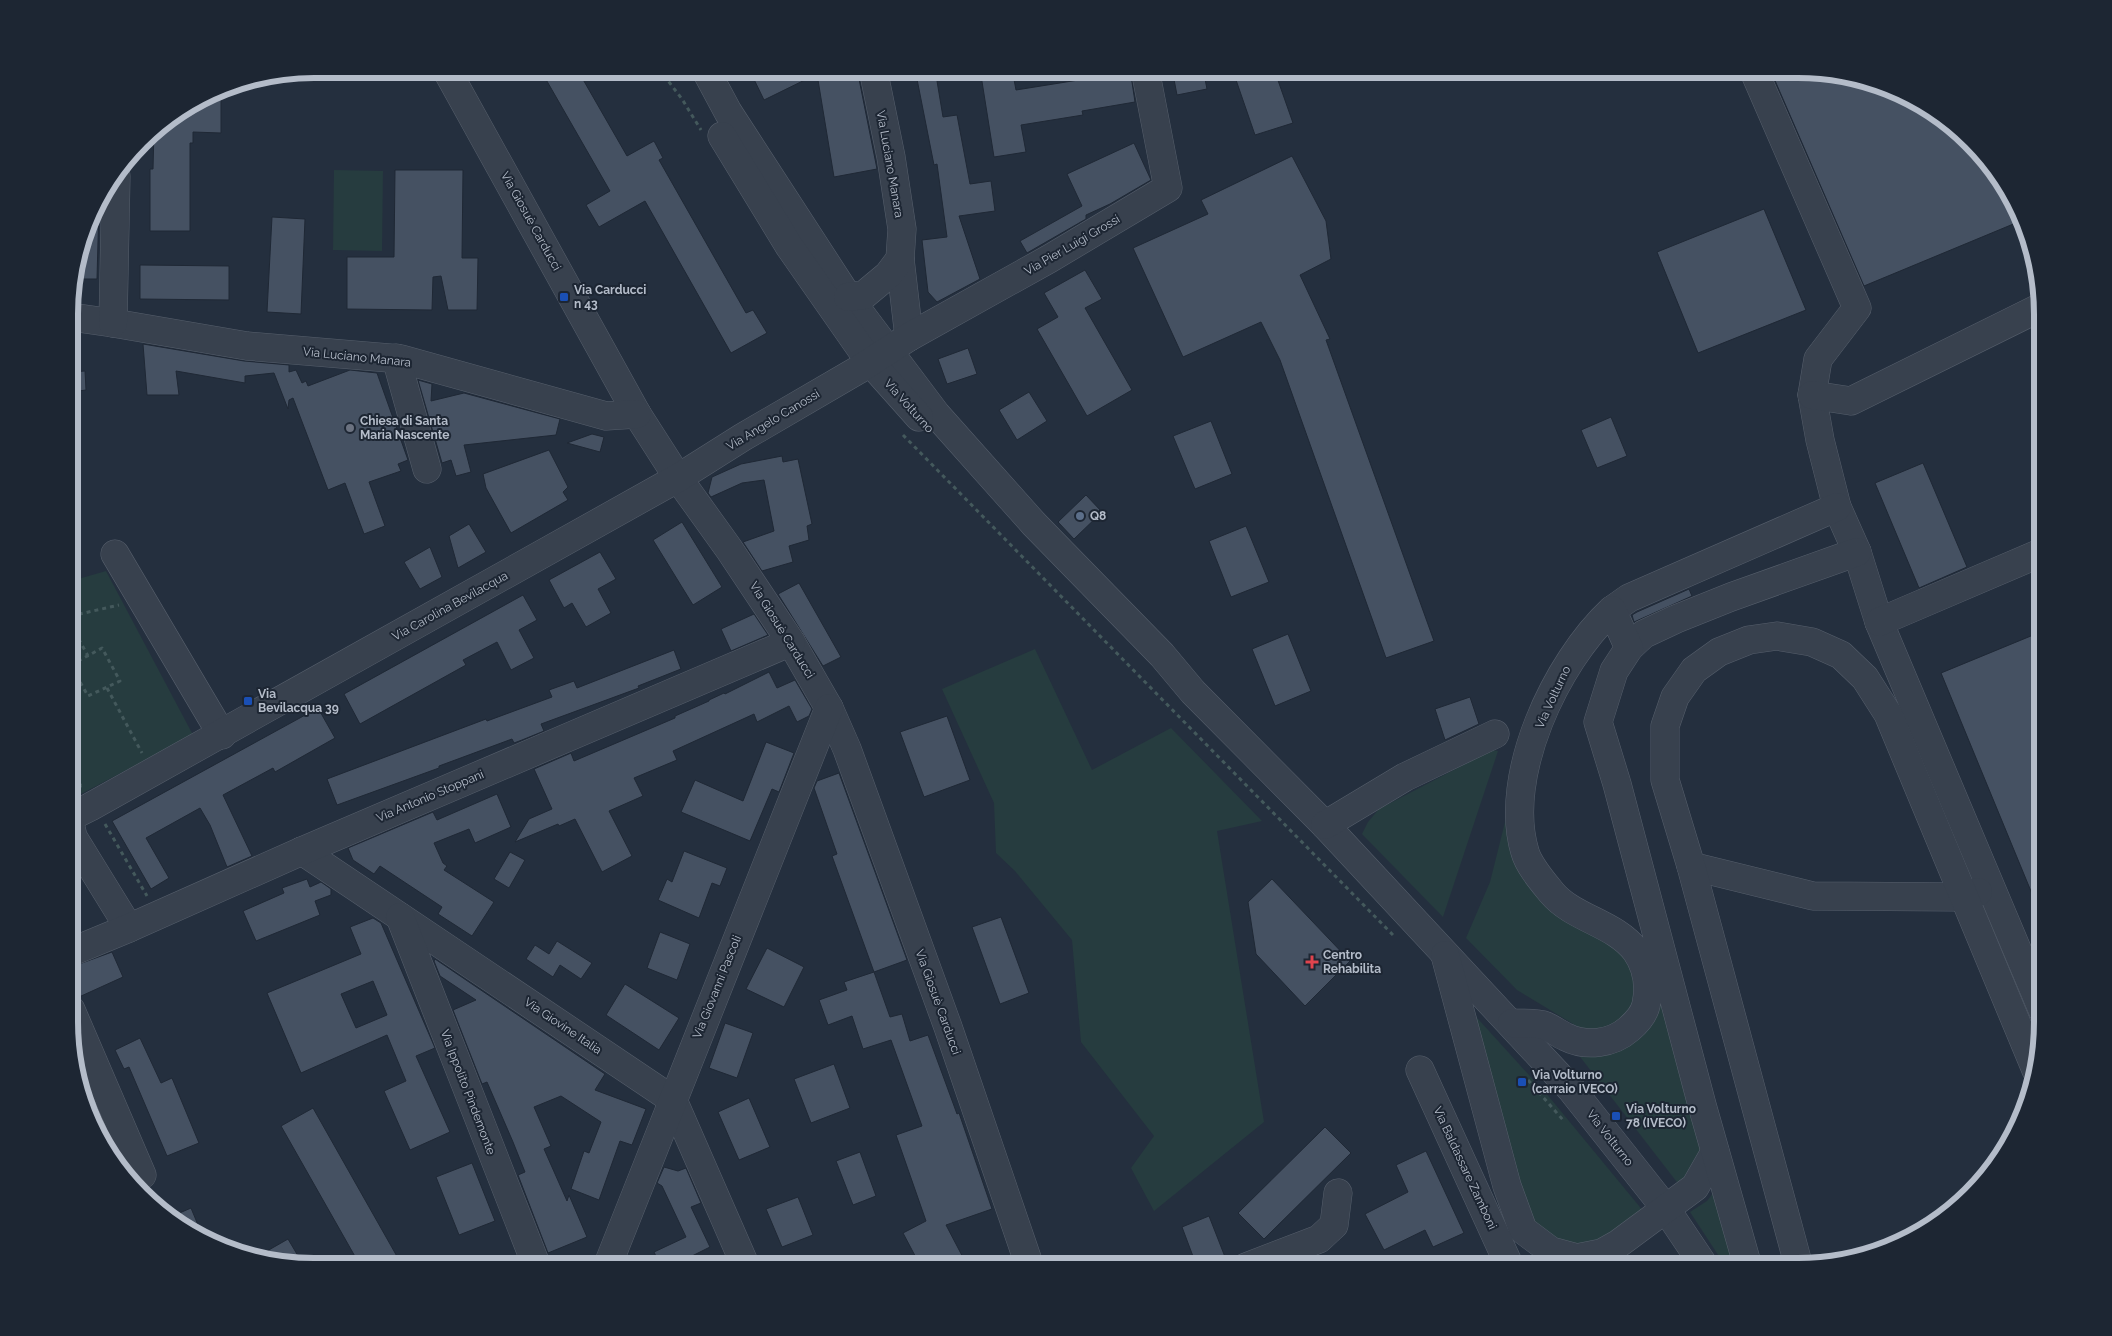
<svg xmlns="http://www.w3.org/2000/svg" width="2112" height="1336" font-family="Raleway,sans-serif">
<style>
.green{fill:#263c3f}
.building{fill:#455162;stroke:#1f2835;fill-rule:evenodd}
.lines{fill:none;stroke-linecap:round;stroke-linejoin:round}
.minor-casing{stroke:#565f6c;stroke-width:29}
.path{stroke:#44595c;stroke-width:3;stroke-dasharray:4 4;stroke-linecap:butt}
.minor{stroke:#38414e;stroke-width:28}
.transit-dot{fill:#1a4fb4;stroke:#1d2633;stroke-width:2}
.worship-dot{fill:#6b7280;stroke:#1d2633;stroke-width:2}
.service-dot{fill:#5c6f8a;stroke:#1d2633;stroke-width:2}
.health-dot{fill:#e0444e;stroke:#1d2633;stroke-width:2}
.labels{text-anchor:middle;stroke-width:4;stroke-linejoin:round;paint-order:stroke}
.street-label{font-size:12px;fill:#b4bcc9;stroke:#1d2633}
.poi-label{font-size:12px;font-weight:bold;fill:#b4bcc9;stroke:#1d2633;text-anchor:start}
.rim{fill:none;stroke:#b4bcc9;stroke-width:6}
</style>
<rect width="100%" height="100%" fill="#242f3e"/>
<g class="green">
<path d="M334 170 383 171 382 251 333 250Z"/>
<path d="M106 571 193 735 79 795 71 781V581Z"/>
<path d="M1035 649 1092 770 1171 728 1262 821 1217 831 1264 1122 1154 1211 1131 1168 1154 1136 1081 1042 1072 940 1015 871 996 853 994 803 942 689Z"/>
<path d="M1492 750 1498 751 1443 917 1362 834 1368 822 1379 809Z"/>
<path d="M1510 802 1522 867 1583 924 1634 964 1635 1001 1623 1019 1606 1030H1583L1517 990 1466 938 1490 882Z"/>
<path d="M1660 994 1702 1150 1683 1190 1574 1049Z"/>
<path d="M1469 1009 1550 1098 1644 1212 1583 1250 1552 1241 1529 1217Z"/>
<path d="M1718 1187 1740 1267H1726L1690 1212 1707 1201Z"/>
</g>
<g class="building">
<path d="M540 69H577L627 156 654 141 663 158 659 160 746 313 753 310 767 333 731 353 645 201 599 227 586 205 610 191Z"/>
<path d="M749 69H857L877 169 834 177 817 74 764 100Z"/>
<path d="M915 69H935L943 117 957 115 970 184 991 181 995 211 959 216 980 279 937 302 928 292 922 240 947 237 937 164 934 165Z"/>
<path d="M980 69H1012L1016 90 1091 78 1090 74 1130 69 1135 102 1082 111 1083 115 1021 125 1026 152 994 157Z"/>
<path d="M1172 69H1203L1207 89 1177 95Z"/>
<path d="M1260 69H1274L1293 123 1255 135 1235 77Z"/>
<path d="M1770 69H1799L1877 82 1934 110 1972 141 2010 191 2023 220 1864 286Z"/>
<path d="M221 87V133L193 132V143H190V231H150V169H153L154 129Z"/>
<path d="M1134 143 1151 180 1110 204 1086 215V219L1027 253 1020 241 1082 206 1067 174Z"/>
<path d="M1292 156 1326 221 1331 259 1300 275 1330 339 1326 340 1434 641 1386 658 1280 360 1261 322 1183 357 1133 248 1208 214 1201 200Z"/>
<path d="M395 170H463L462 258H478L477 310H448L441 276 433 277 432 310 347 309V257H394Z"/>
<path d="M94 205H99L97 279H82L83 242Z"/>
<path d="M1764 209 1806 310 1698 353 1657 252Z"/>
<path d="M272 217 305 219 301 314 267 312Z"/>
<path d="M140 265 229 266V300L140 299Z"/>
<path d="M1085 270 1102 299 1085 308 1132 390 1087 416 1037 329 1058 317 1044 293Z"/>
<path d="M143 344 244 361 289 365V372L296 370 302 383 306 381 308 386 350 370 377 373 408 460 398 464 401 471 369 482 385 526 364 534 345 483 328 490 293 398 289 400 288 409 274 373 245 376V383L176 371 179 395H147Z"/>
<path d="M968 348 977 374 947 384 938 359Z"/>
<path d="M85 371 86 390 71 392V372Z"/>
<path d="M418 380 432 384 431 401 464 393 560 419 556 435 464 445 471 472 456 476 451 460 442 463Z"/>
<path d="M1029 392 1047 421 1017 440 999 410Z"/>
<path d="M1611 417 1627 456 1597 468 1581 430Z"/>
<path d="M1211 421 1232 474 1195 489 1173 436Z"/>
<path d="M592 434 604 437 600 452 567 443Z"/>
<path d="M549 450 568 487 563 492 568 500 511 533 486 488 483 474Z"/>
<path d="M782 456 783 462 798 459 812 524 807 526 809 540 789 546 793 562 762 571 743 542 774 531 764 480 742 483 711 497 708 493 712 477 741 464Z"/>
<path d="M1923 463 1967 567 1919 588 1875 483Z"/>
<path d="M1086 495 1102 512 1074 539 1058 522Z"/>
<path d="M682 522 722 587 693 605 653 540Z"/>
<path d="M469 524 486 552 458 568 449 536Z"/>
<path d="M1246 526 1269 582 1231 597 1209 541Z"/>
<path d="M430 547 442 577 420 589 404 562Z"/>
<path d="M600 552 616 579 598 589 611 613 586 627 572 603 564 608 549 580Z"/>
<path d="M799 583 841 657 823 666 778 594Z"/>
<path d="M1689 589 1692 596 1634 622 1632 615 1637 612Z"/>
<path d="M523 595 537 620 519 630 534 658 511 670 497 642 463 660 466 665 360 724 344 694Z"/>
<path d="M754 614 768 635 731 651 721 629Z"/>
<path d="M2043 631V918H2042L1941 673Z"/>
<path d="M1288 634 1311 691 1275 706 1252 649Z"/>
<path d="M674 650 681 669 638 686 639 688 541 724 544 731 522 740 514 743 512 739 439 766V768L337 805 327 779 486 719 487 721 552 697 549 690 574 681 577 688Z"/>
<path d="M769 672 777 688 795 680 812 709 809 716 797 722 789 706 757 722 754 714 673 751 677 760 634 778 643 796 609 811 632 856 602 872 575 819 559 826 558 824 515 842 529 819 552 809 534 769 571 753 574 761 675 718V716L709 701V700L724 693 725 694Z"/>
<path d="M1470 697 1479 724 1445 740 1435 709Z"/>
<path d="M318 708 335 738 275 772 273 768 223 795 252 856 227 867 210 825 200 808 146 838 169 878 151 889 112 821Z"/>
<path d="M947 716 970 780 924 797 900 732Z"/>
<path d="M766 742 794 753 779 792 772 789 750 841 681 812 695 780 743 801Z"/>
<path d="M839 773 907 960 874 972 832 856 837 854 814 788 817 781Z"/>
<path d="M497 794 511 827 475 843 469 829 434 843 443 863 447 866 444 870 494 902 472 936 438 914 442 907 380 866 374 874 353 860 348 848 433 812 437 820Z"/>
<path d="M684 851 727 868 720 886 712 883 699 918 658 900 667 879 672 882Z"/>
<path d="M510 852 525 860 509 888 494 879Z"/>
<path d="M307 879 310 887 321 882 331 889V895L315 901 320 915 256 941 243 911 284 893 282 888Z"/>
<path d="M1272 879 1350 961 1305 1006 1256 954 1248 902Z"/>
<path d="M1001 917 1029 993 1000 1004 972 927Z"/>
<path d="M373 918 381 923 435 1048 416 1056 450 1132 410 1150 384 1091 406 1081 387 1035 301 1073 267 993 361 954 350 927ZM373 981 387 1015 356 1028 341 994Z"/>
<path d="M660 932 690 944 677 980 647 968Z"/>
<path d="M557 941 592 963 581 979 560 965 553 977 526 959 535 945 549 954Z"/>
<path d="M767 948 804 967 784 1007 746 989Z"/>
<path d="M112 952 123 977 79 997 71 995V967Z"/>
<path d="M435 959 605 1074 595 1090 646 1109 632 1145 620 1141 599 1200 571 1189 584 1151 589 1153 601 1122 561 1096 534 1107 551 1146 544 1149 567 1201 569 1195 587 1237 548 1253 518 1175 525 1172 513 1142 487 1082 482 1084 453 1010 476 1000 440 976 434 961Z"/>
<path d="M874 972 890 1017 902 1014 910 1041 928 1035 957 1114 959 1113 992 1209 946 1225 968 1267H921L903 1233 926 1221 896 1135 922 1126 891 1040 863 1049 852 1016 828 1025 819 1000 847 990 844 982Z"/>
<path d="M625 984 679 1018 659 1050 606 1015Z"/>
<path d="M725 1023 753 1033 737 1078 709 1068Z"/>
<path d="M140 1038 161 1083 172 1078 199 1143 167 1156 129 1067 124 1069 115 1050Z"/>
<path d="M834 1064 850 1108 811 1123 794 1079Z"/>
<path d="M749 1098 770 1147 739 1160 718 1112Z"/>
<path d="M313 1108 403 1267H361L281 1126Z"/>
<path d="M1325 1127 1351 1153 1264 1239 1238 1213Z"/>
<path d="M1426 1151 1464 1233 1433 1247 1425 1230 1384 1250 1365 1214 1408 1192 1396 1165Z"/>
<path d="M860 1152 876 1196 853 1205 836 1161Z"/>
<path d="M472 1163 495 1221 459 1235 436 1177Z"/>
<path d="M664 1167 678 1171 686 1168 701 1203 691 1207 710 1247 688 1258 693 1267H661L654 1252 686 1237 662 1186 657 1183Z"/>
<path d="M798 1197 813 1235 782 1247 766 1209Z"/>
<path d="M191 1208 203 1237 178 1226 168 1218Z"/>
<path d="M1209 1216 1227 1262 1214 1267H1197L1182 1227Z"/>
<path d="M288 1239 304 1266 253 1259Z"/>
</g>
<g class="lines">
<defs>
<g id="minor">
<path d="M446 69 637 414 678 478 729 549 791 642 829 708 847 749 948 1027 1030 1267"/>
<path d="M705 69 728 112 848 297 936 414 1034 524 1162 655 1193 692 1325 825 1571 1089 1666 1209 1705 1267"/>
<path d="M1753 69 1857 308 1818 359 1812 395 1820 440 1837 507 1857 552 1879 622 2043 1011"/>
<path d="M722 136 789 246 870 362 919 417"/>
<path d="M900 259 909 337"/>
<path d="M848 297 864 295 888 275 900 259 902 229 891 157 873 69"/>
<path d="M71 317 113 323 247 346 401 359 606 416 637 414"/>
<path d="M113 323 116 176"/>
<path d="M396 358 427 469"/>
<path d="M1812 395 1851 401 2043 306"/>
<path d="M115 554 222 735"/>
<path d="M1612 610 1629 598 1837 507"/>
<path d="M1879 622 2043 552"/>
<path d="M1629 648 1644 634 1676 619 1731 597 1857 552"/>
<path d="M71 812 78 813 90 807 678 478 743 437 858 370 909 337 1049 259 1168 188 1145 69"/>
<path d="M1325 825 1405 777 1495 734"/>
<path d="M71 828 73 837 129 928"/>
<path d="M302 851 673 1100 746 1267"/>
<path d="M1691 866 1813 896 1963 897 1978 892"/>
<path d="M400 917 537 1267"/>
<path d="M71 952 129 928 302 851 791 642"/>
<path d="M1445 955 1507 1186 1523 1230 1551 1251 1577 1258 1602 1253 1618 1244 1695 1187 1715 1152"/>
<path d="M71 1010 142 1175"/>
<path d="M1512 1023C1522 1024 1536 1022 1546 1026 1553 1029 1559 1034 1566 1037 1586 1047 1612 1044 1629 1029 1636 1023 1644 1014 1646 1005 1650 986 1647 967 1636 951 1615 923 1574 919 1552 893 1543 882 1529 866 1525 852 1502 776 1556 662 1612 610L1629 648 1614 671 1598 722 1617 784 1702 1105 1748 1267"/>
<path d="M1420 1070 1510 1267"/>
<path d="M607 1267 829 708"/>
<path d="M1246 1267 1319 1239 1334 1225 1338 1193"/>
<path d="M1799 1267 1691 866 1665 780V726L1675 697 1694 670 1719 652 1749 640 1777 636 1812 642 1841 655 1865 678 1888 714 2036 1070"/>
</g>
</defs>
<use href="#minor" class="minor-casing"/>
<g class="path">
<path d="M659 69 682 99 701 130"/>
<path d="M903 435 1394 936"/>
<path d="M71 616 119 605"/>
<path d="M71 625 88 656"/>
<path d="M71 665 102 648 120 681 88 696 71 666"/>
<path d="M107 688 142 753"/>
<path d="M71 769 81 786 82 785"/>
<path d="M105 824 147 896"/>
<path d="M1528 1080 1563 1120"/>
</g>
<use href="#minor" class="minor"/>
</g>
<g class="transit-dot">
<rect x="559" y="292" width="10" height="10" rx="2.5"/>
<rect x="243" y="696" width="10" height="10" rx="2.5"/>
<rect x="1517" y="1077" width="10" height="10" rx="2.5"/>
<rect x="1611" y="1111" width="10" height="10" rx="2.5"/>
</g>
<circle class="worship-dot" cx="350" cy="428" r="5"/>
<circle class="service-dot" cx="1080" cy="516" r="5"/>
<path class="health-dot" d="M1309.5 954.5h5v5h5v5h-5v5h-5v-5h-5v-5h5z"/>
<g class="labels">
<g class="street-label">
<text transform="translate(890 164) rotate(80)" y="4">Via Luciano Manara</text>
<text transform="translate(531 221) rotate(61)" y="4">Via Giosuè Carducci</text>
<text transform="translate(1072 245) rotate(-30)" y="4">Via Pier Luigi Grossi</text>
<text transform="translate(357 357) rotate(6)" y="4">Via Luciano Manara</text>
<text transform="translate(909 406) rotate(48)" y="4">Via Volturno</text>
<text transform="translate(773 420) rotate(-31)" y="4">Via Angelo Canossi</text>
<text transform="translate(450 606) rotate(-29)" y="4">Via Carolina Bevilacqua</text>
<text transform="translate(782 630) rotate(58)" y="4">Via Giosuè Carducci</text>
<text transform="translate(1553 697) rotate(-65)" y="4">Via Volturno</text>
<text transform="translate(430 796) rotate(-23)" y="4">Via Antonio Stoppani</text>
<text transform="translate(717 987) rotate(-68)" y="4">Via Giovanni Pascoli</text>
<text transform="translate(938 1002) rotate(70)" y="4">Via Giosuè Carducci</text>
<text transform="translate(563 1026) rotate(34)" y="4">Via Giovine Italia</text>
<text transform="translate(468 1092) rotate(69)" y="4">Via Ippolito Pindemonte</text>
<text transform="translate(1610 1138) rotate(52)" y="4">Via Volturno</text>
<text transform="translate(1465 1168) rotate(65)" y="4">Via Baldassare Zamboni</text>
</g>
<g class="poi-label">
<text x="574" y="294">Via Carducci<tspan x="574" dy="14">n 43</tspan></text>
<text x="360" y="425">Chiesa di Santa<tspan x="360" dy="14">Maria Nascente</tspan></text>
<text x="1090" y="520">Q8</text>
<text x="258" y="698">Via<tspan x="258" dy="14">Bevilacqua 39</tspan></text>
<text x="1323" y="959">Centro<tspan x="1323" dy="14">Rehabilita</tspan></text>
<text x="1532" y="1079">Via Volturno<tspan x="1532" dy="14">(carraio IVECO)</tspan></text>
<text x="1626" y="1113">Via Volturno<tspan x="1626" dy="14">78 (IVECO)</tspan></text>
</g>
</g>
<path d="M0 0H2112V1336H0ZM314 78H1798A236 236 0 0 1 2034 314V1022A236 236 0 0 1 1798 1258H314A236 236 0 0 1 78 1022V314A236 236 0 0 1 314 78Z" fill="#1d2633" fill-rule="evenodd"/>
<path class="rim" d="M314 78H1798A236 236 0 0 1 2034 314V1022A236 236 0 0 1 1798 1258H314A236 236 0 0 1 78 1022V314A236 236 0 0 1 314 78Z"/>
</svg>
